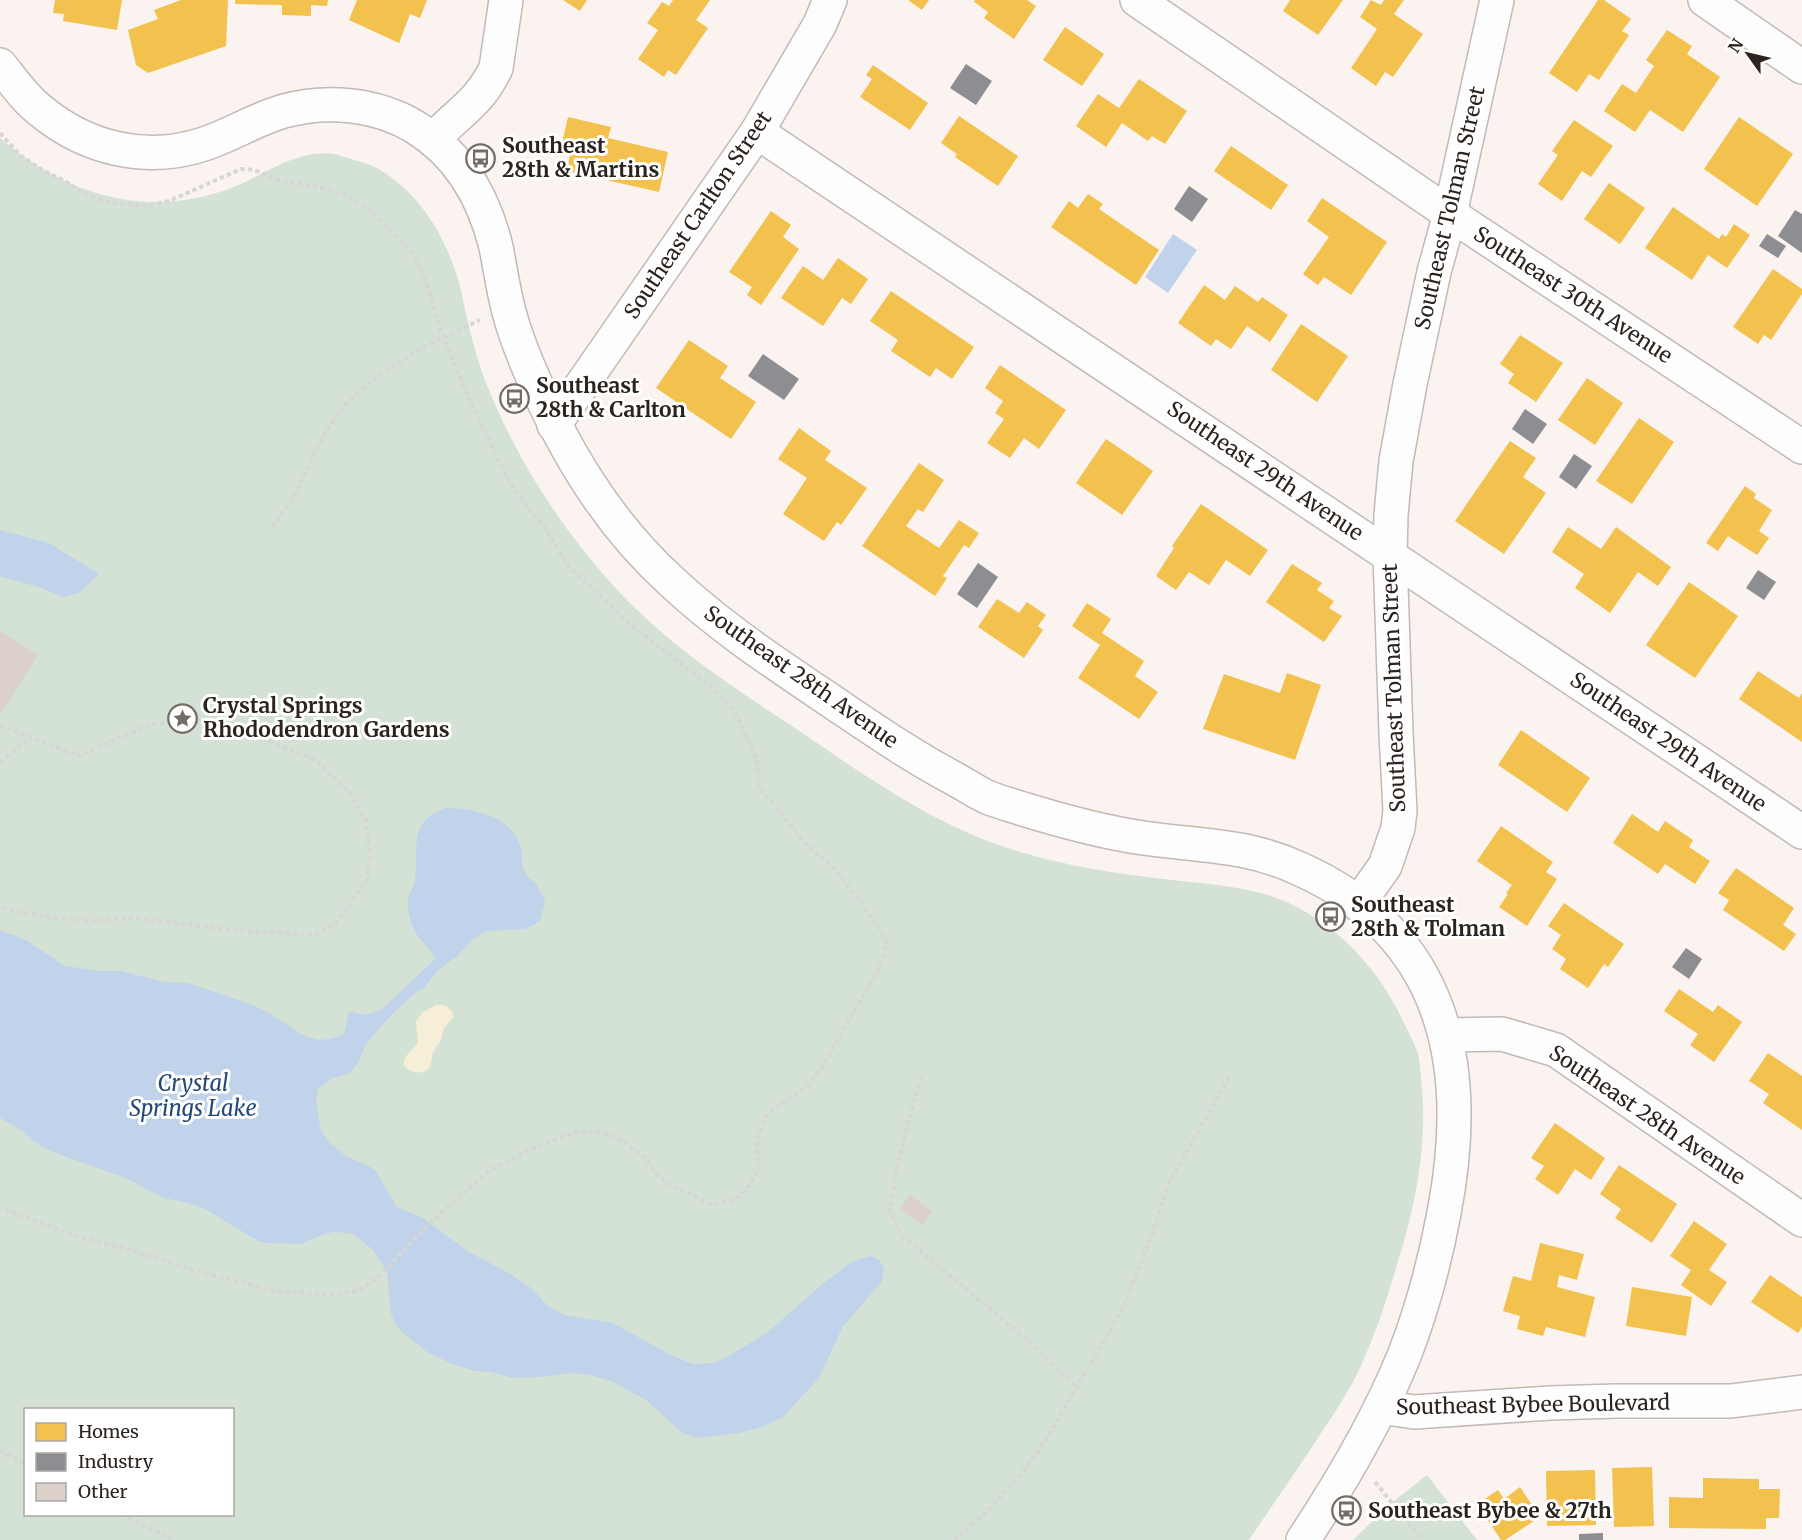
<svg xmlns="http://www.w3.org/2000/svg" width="1802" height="1540" font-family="Merriweather,serif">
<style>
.green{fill:#d4e2d6;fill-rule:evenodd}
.sand{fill:#f7eed8}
.water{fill:#c1d2eb}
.homes{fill:#f2c14e}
.industry{fill:#8d8d92}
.building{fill:#dcd0cb}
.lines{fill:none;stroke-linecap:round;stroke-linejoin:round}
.minor-casing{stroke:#c1bab6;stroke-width:36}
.major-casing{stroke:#c1bab6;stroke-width:36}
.path{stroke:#d8d6d5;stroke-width:4;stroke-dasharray:4.5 3;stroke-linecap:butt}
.minor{stroke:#fefdfd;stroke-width:33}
.major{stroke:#fefdfd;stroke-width:33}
.labels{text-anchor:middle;stroke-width:6;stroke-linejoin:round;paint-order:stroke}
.poi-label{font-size:21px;font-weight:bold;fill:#2d231e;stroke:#fff;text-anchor:start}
.street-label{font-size:21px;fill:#2d231e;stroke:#fff}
.water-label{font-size:22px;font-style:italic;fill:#234978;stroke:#fff}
</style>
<rect width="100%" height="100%" fill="#faf3f0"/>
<g class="green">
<path d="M0 138C63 193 141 218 223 191 260 179 294 148 335 154 339 155 354 160 358 161 367 164 372 165 380 170 422 195 447 239 460 286 462 293 463 301 465 309 471 336 478 365 489 390 521 469 574 548 635 608 684 656 742 693 798 730 861 773 924 818 996 844 1052 864 1112 873 1172 880 1209 884 1255 887 1289 903 1340 927 1380 971 1403 1021 1408 1032 1415 1043 1418 1054 1420 1062 1420 1070 1421 1078 1429 1147 1414 1213 1393 1278 1384 1309 1373 1339 1360 1368 1346 1397 1327 1424 1310 1450 1290 1480 1269 1510 1249 1540H0ZM26 1410H232V1514H26Z"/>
<path d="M1427 1475 1477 1540H1353L1389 1505Z"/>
</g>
<path class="sand" d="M436 1005C444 1004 448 1007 453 1013V1018L444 1028 440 1042 433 1052 430 1067C422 1075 412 1074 404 1066 403 1054 412 1052 418 1043L416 1021 423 1012Z"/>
<g class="water">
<path d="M1173 234 1197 250 1168 293 1145 277Z"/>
<path d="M0 530 49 543 99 574 79 593 63 597 41 588 0 576Z"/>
<path d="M445 808C470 808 508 815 519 842 523 851 520 865 526 874 528 878 533 881 536 884 539 889 542 895 545 901L540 921 526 929 485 931 472 940 458 955 437 971 425 987 414 994 390 1016 366 1044 358 1063 352 1071 345 1075 333 1078 318 1089 316 1101 320 1126 323 1134 330 1143 346 1156 369 1166 376 1171 397 1207 423 1218 469 1252 510 1274 531 1288 548 1306 564 1315 613 1323 671 1355 693 1364 712 1363 729 1356 768 1332 825 1282 853 1261 872 1256 880 1261 884 1269 882 1281 842 1328 819 1378 782 1418 762 1427 739 1433 696 1438 681 1432 646 1400 611 1381 590 1375 571 1373 540 1377 513 1378 491 1372 474 1371 450 1363 427 1352 403 1333 396 1325 391 1314 387 1271 373 1250 356 1236 349 1233 333 1232 322 1235 301 1244 267 1243 258 1241 203 1208 180 1201 163 1198 126 1178 66 1157 45 1148 33 1141 23 1131 0 1118V930L26 940 65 966 99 971H121L164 982 188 983 253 1005 271 1014 301 1034 311 1038 321 1040 333 1038 344 1034 349 1011 364 1015 381 1010 435 959C429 946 416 938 412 925 408 913 406 904 410 893 412 888 415 884 415 879 420 848 406 823 445 808Z"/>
</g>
<g class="homes">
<path d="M55 0H122L117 30 63 21 64 14 53 13Z"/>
<path d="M181 0H228L226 46 148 73 136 65 128 30 158 19 154 10Z"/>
<path d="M235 0H328L327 6 311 5V16L282 15V5L235 4Z"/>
<path d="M357 0H427L420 18 410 14 399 43 349 20Z"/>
<path d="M563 0H587L580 11Z"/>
<path d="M673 0H710L696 20 708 28 676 75 668 70 664 77 638 59 658 30 647 23 662 2 669 6Z"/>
<path d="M908 0H929L922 10Z"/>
<path d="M975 0H1027L1036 6 1014 39 984 18 988 12 974 2Z"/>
<path d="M1290 0H1343L1318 35 1283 11Z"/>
<path d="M1371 0 1381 5 1384 0H1404L1394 14 1423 34 1393 77 1385 72 1376 86 1351 68 1377 29 1360 17Z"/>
<path d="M1598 0H1604L1631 19 1622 31 1629 35 1599 80 1589 74 1577 92 1549 73Z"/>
<path d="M1065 27 1104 54 1082 86 1043 60Z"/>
<path d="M1667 30 1692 46 1687 54 1720 77 1683 132 1650 110 1635 132 1604 111 1622 84 1636 93 1654 66 1646 60Z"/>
<path d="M873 65 928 103 910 130 860 97 872 79 866 75Z"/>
<path d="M1139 79 1187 111 1165 144 1152 136 1148 141 1122 123 1106 147 1076 126 1098 94 1119 108Z"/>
<path d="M959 116 1018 156 998 186 955 157 957 154 941 143Z"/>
<path d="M568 117 611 127 608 138 668 152 659 192 567 171 571 149 561 147Z"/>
<path d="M1739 117 1793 154 1757 206 1704 169Z"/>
<path d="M1574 120 1613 146 1591 177 1582 171 1562 201 1538 184 1558 155 1552 151Z"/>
<path d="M1231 146 1288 185 1271 210 1214 171Z"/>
<path d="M1609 183 1645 208 1620 244 1584 219Z"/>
<path d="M1088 194 1103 204 1099 209 1159 250 1136 285 1051 227 1069 201 1078 208Z"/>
<path d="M1322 198 1387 242 1351 295 1324 277 1318 285 1303 274 1329 237 1307 221Z"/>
<path d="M1673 207 1719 239 1722 234 1726 237 1734 224 1750 235 1727 268 1708 255 1692 280 1645 248Z"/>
<path d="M771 211 791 225 783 237 799 249 761 305 747 295 752 287 729 272Z"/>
<path d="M838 258 868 279 851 304 842 298 823 326 781 298 803 266 823 280Z"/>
<path d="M1773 269 1802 289V294L1771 340 1764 335 1758 344 1733 327Z"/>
<path d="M1204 285 1225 300 1235 286 1258 302 1262 297 1288 315 1270 342 1247 326 1231 349 1216 339 1211 346 1178 323Z"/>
<path d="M891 291 974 347 952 379 936 368 930 377 891 351 898 340 870 321Z"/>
<path d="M1301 324 1348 356 1317 402 1271 370Z"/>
<path d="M1520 335 1563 363 1536 402 1508 383 1514 374 1500 364Z"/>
<path d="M689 340 728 366 720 378 756 402 731 439 656 388Z"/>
<path d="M1000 365 1066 410 1039 449 1024 438 1010 458 987 443 1004 419 995 413 1003 401 985 388Z"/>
<path d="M1587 378 1623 403 1595 445 1558 420Z"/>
<path d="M1639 418 1674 442 1632 504 1596 481Z"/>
<path d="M799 428 831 451 825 460 867 488 841 525 837 522 824 541 783 514 807 478 778 459Z"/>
<path d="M1106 439 1153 471 1122 515 1076 483Z"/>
<path d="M1510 441 1536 458 1523 477 1546 493 1504 554 1455 521Z"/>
<path d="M919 463 944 480 923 512 918 509 906 526 939 548 959 520 979 533 969 548 964 545 943 576 947 578 935 596 862 546Z"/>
<path d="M1745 486 1756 494 1754 498 1772 510 1759 531 1769 538 1757 555 1728 536 1718 551 1706 543Z"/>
<path d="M1201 504 1268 550 1250 576 1226 560 1209 585 1189 572 1176 590 1156 576 1174 548 1172 546Z"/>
<path d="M1568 527 1601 549 1616 527 1671 567 1658 586 1638 572 1610 613 1575 588 1584 574 1552 552Z"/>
<path d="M1292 564 1322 583 1317 590 1334 601 1329 608 1342 616 1324 642 1266 602Z"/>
<path d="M1689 582 1738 616 1695 678 1646 645Z"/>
<path d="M997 599 1019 613 1027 602 1046 615 1038 626 1043 630 1024 658 978 627Z"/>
<path d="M1087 603 1111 619 1102 633 1144 661 1135 676 1158 692 1139 719 1078 678 1100 645 1072 626Z"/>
<path d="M1758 671 1799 698 1802 693V742L1739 699Z"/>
<path d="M1287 673 1321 685 1295 760 1203 729 1224 674 1280 693Z"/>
<path d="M1521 730 1590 778 1567 812 1498 765Z"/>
<path d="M1632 814 1658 832 1665 821 1693 840 1689 847 1710 861 1695 884 1665 864 1658 874 1613 843Z"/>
<path d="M1501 826 1553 862 1546 872 1557 879 1527 926 1499 907 1508 894 1506 893 1512 885 1477 861Z"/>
<path d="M1736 868 1794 908 1783 925 1796 934 1784 951 1723 910 1729 900 1718 893Z"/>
<path d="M1564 903 1624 944 1608 967 1604 964 1588 988 1560 969 1566 959 1552 949 1561 935 1548 926Z"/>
<path d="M1679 989 1713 1012 1718 1005 1742 1022 1714 1062 1690 1045 1698 1034 1664 1011Z"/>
<path d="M1768 1053 1802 1076V1130L1763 1103 1769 1094 1749 1081Z"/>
<path d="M1555 1123 1605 1158 1591 1180 1575 1169 1558 1195 1535 1179 1544 1166 1531 1158Z"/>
<path d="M1619 1165 1677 1204 1652 1243 1615 1218 1621 1209 1600 1194Z"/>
<path d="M1694 1221 1727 1244 1709 1270 1727 1282 1711 1306 1681 1285 1691 1270 1670 1256Z"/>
<path d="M1540 1243 1584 1254 1577 1280 1559 1275 1557 1287 1595 1297 1585 1337 1546 1327 1543 1336 1517 1329 1520 1316 1503 1311 1513 1276 1531 1281Z"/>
<path d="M1770 1275 1802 1297V1327L1798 1333 1751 1302Z"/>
<path d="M1632 1287 1692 1297 1686 1336 1626 1326Z"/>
<path d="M1652 1467 1654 1526 1614 1527 1612 1468Z"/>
<path d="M1595 1470 1596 1525 1547 1526 1546 1471Z"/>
<path d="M1703 1478 1759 1479V1489H1780L1779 1518H1766V1529L1669 1528V1497L1703 1498Z"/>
<path d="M1520 1487 1540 1517 1505 1540H1501L1477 1504 1498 1490 1504 1499Z"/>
</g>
<g class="industry">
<path d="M966 64 992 81 976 105 950 88Z"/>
<path d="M1189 186 1208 199 1192 222 1174 209Z"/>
<path d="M1795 210 1802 214V253L1778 236Z"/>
<path d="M1767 234 1786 246 1778 258 1759 246Z"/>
<path d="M763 354 799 379 784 400 748 376Z"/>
<path d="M1525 409 1547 424 1533 444 1512 429Z"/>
<path d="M1574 454 1592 466 1576 489 1559 477Z"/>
<path d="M978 563 998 577 977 608 957 594Z"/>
<path d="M1758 570 1776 582 1764 600 1746 588Z"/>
<path d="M1686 948 1702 959 1689 979 1672 967Z"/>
<path d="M1603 1533V1540H1579V1534Z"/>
</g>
<g class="building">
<path d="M0 631 38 655 0 715Z"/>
<path d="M910 1194 932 1212 922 1225 900 1208Z"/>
</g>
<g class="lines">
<defs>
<g id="minor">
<path d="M1137 0 1450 214 1802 447"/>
<path d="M1705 0 1802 67"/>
<path d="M757 132 1802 832"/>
<path d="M433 140C457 113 479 104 496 68L506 0"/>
<path d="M554 425 757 132 820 24 830 0"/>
<path d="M1358 904 1385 866 1398 828 1400 811 1396 733 1390 555 1391 515 1396 461 1410 384 1434 272 1450 214 1497 0"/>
<path d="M1446 1035 1502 1034 1556 1050 1802 1220"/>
<path d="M1381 1407 1414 1412 1550 1403 1617 1401H1731L1802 1392"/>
</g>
<path id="major" d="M0 65C13 81 25 99 41 111 87 149 147 163 204 144 231 135 256 119 284 111 327 99 377 104 415 127 459 154 484 198 496 247 500 267 503 288 508 308 513 328 520 347 528 366 562 447 606 522 671 581 722 629 781 667 840 707 877 732 915 758 955 779 966 785 976 792 987 797 999 802 1011 805 1023 809 1062 821 1102 832 1143 838 1199 846 1247 844 1300 869 1447 935 1472 1067 1444 1213 1435 1261 1422 1310 1404 1356 1377 1422 1342 1481 1303 1540"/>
</defs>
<use href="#minor" class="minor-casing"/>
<use href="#major" class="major-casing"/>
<g class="path">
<path d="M0 133 21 156 44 171 65 181 83 193 106 202 146 206 169 201 241 169 254 170 278 180 320 187 345 195 367 208 391 231 415 257 430 293 439 327 469 398 505 474 522 500 545 528 568 566 630 624 720 694 737 715 757 760 760 788 803 841 834 869 857 897 879 928 886 942 884 955 876 974 825 1062 809 1085 767 1114 758 1135 757 1151 759 1166 750 1185 739 1197 727 1202 711 1204 671 1185 658 1176 646 1159 615 1136 593 1131 575 1132 529 1150 487 1172 428 1225 382 1273 361 1290 332 1295 275 1291 186 1268 124 1248 76 1236 0 1208"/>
<path d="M272 527 290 503 326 431 345 405 371 381 422 348 480 320"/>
<path d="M0 725 79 756 150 724 197 720 254 735 316 760 350 793 366 821 370 853 367 880 335 925 314 935 233 930 133 918 88 921 48 917 10 910 0 906"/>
<path d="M0 762 30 737"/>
<path d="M921 1077 898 1162 890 1210 901 1235 1026 1339 1076 1386"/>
<path d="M0 1450 26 1464"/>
<path d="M1375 1482 1422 1540"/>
<path d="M122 1514 172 1540"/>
<path d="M954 1540 986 1513 1021 1475 1048 1436 1122 1310 1151 1238 1168 1184 1231 1074"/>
</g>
<use href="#minor" class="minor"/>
<use href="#major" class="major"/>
</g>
<defs>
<symbol id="bus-ring" viewBox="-11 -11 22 22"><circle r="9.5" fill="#fff" stroke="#756c68" stroke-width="1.5"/><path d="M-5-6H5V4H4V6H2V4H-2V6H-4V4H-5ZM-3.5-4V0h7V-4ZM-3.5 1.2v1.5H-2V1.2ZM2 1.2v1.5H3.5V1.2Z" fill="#756c68"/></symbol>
<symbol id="sight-ring" viewBox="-11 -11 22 22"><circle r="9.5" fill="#fff" stroke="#756c68" stroke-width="1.5"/><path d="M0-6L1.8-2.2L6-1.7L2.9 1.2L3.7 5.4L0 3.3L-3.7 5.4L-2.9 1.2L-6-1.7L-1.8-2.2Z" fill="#756c68"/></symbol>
</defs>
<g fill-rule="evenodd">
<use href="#bus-ring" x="464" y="142" width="33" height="33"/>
<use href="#bus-ring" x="498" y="382" width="33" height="33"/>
<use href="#sight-ring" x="166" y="702" width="33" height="33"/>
<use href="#bus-ring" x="1314" y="900" width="33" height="33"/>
<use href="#bus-ring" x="1330" y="1494" width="33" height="33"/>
</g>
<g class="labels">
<g class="poi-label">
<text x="502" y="153">Southeast<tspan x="502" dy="24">28th &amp; Martins</tspan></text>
<text x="536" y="393">Southeast<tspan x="536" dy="24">28th &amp; Carlton</tspan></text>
<text x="203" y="713">Crystal Springs<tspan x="203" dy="24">Rhododendron Gardens</tspan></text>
<text x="1351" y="912">Southeast<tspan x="1351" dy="24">28th &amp; Tolman</tspan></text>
<text x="1368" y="1518">Southeast Bybee &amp; 27th</text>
</g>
<g class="street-label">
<text transform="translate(1450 208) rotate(-77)" y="7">Southeast Tolman Street</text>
<text transform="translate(698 215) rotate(-56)" y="7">Southeast Carlton Street</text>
<text transform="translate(1573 295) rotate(33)" y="7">Southeast 30th Avenue</text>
<text transform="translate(1265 471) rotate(34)" y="7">Southeast 29th Avenue</text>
<text transform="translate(801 677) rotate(35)" y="7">Southeast 28th Avenue</text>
<text transform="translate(1394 688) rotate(-92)" y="7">Southeast Tolman Street</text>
<text transform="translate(1668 742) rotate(34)" y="7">Southeast 29th Avenue</text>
<text transform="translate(1647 1115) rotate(34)" y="7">Southeast 28th Avenue</text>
<text transform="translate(1533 1405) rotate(-1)" y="7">Southeast Bybee Boulevard</text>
</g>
<g class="water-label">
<text x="193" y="1091">Crystal<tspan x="193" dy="25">Springs Lake</tspan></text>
</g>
</g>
<rect x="24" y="1408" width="210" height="108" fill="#ffffff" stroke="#aba7a5" stroke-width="1.5"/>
<rect x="36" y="1423" width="30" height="18" fill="#f2c14e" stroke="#aba7a5" stroke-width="1.5"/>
<text x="78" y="1438" font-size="18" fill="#2d231e">Homes</text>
<rect x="36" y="1453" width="30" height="18" fill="#8d8d92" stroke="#aba7a5" stroke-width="1.5"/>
<text x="78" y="1468" font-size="18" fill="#2d231e">Industry</text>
<rect x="36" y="1483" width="30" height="18" fill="#dcd0cb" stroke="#aba7a5" stroke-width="1.5"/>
<text x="78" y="1498" font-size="18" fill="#2d231e">Other</text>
<g transform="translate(1748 54) rotate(304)" stroke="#ffffff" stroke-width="4.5" paint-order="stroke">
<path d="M0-4.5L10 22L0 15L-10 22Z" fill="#2d231e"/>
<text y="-9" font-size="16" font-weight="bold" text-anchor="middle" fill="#2d231e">N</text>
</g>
</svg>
